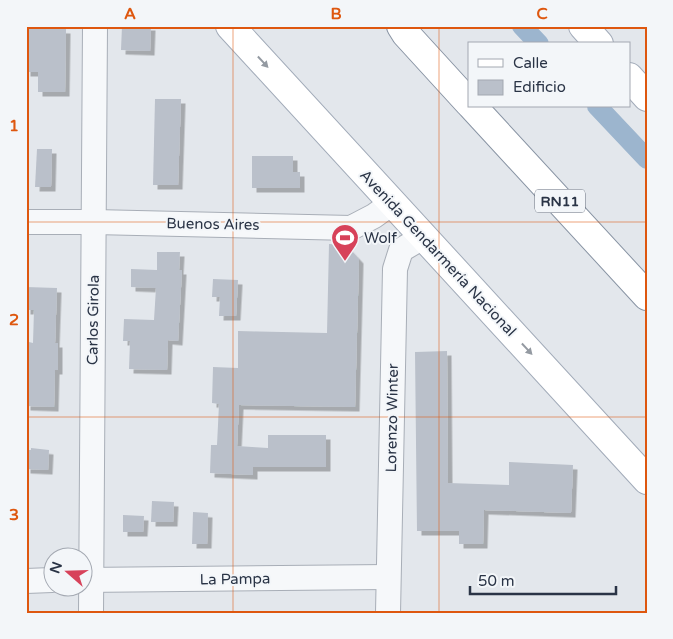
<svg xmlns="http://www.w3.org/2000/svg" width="673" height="639" font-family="'Varela Round',sans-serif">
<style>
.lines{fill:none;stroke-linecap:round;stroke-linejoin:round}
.canal{stroke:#9cb5ce;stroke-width:20}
.building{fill:#bac0ca;filter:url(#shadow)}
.minor-casing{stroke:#a8aeb7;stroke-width:26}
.major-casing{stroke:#a2abb9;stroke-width:30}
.highway-casing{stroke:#8994a4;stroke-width:30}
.minor{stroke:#f6f8fa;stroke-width:24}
.major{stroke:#fff;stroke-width:28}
.highway{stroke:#fff;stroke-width:28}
.oneway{fill:#949aa2}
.grid{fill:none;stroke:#de570f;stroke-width:1;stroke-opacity:0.55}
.labels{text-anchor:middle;stroke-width:4;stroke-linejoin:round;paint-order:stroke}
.shield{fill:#f3f6f9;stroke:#666e7c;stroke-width:1}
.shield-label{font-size:14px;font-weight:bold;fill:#2a3446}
.street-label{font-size:15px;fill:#2a3446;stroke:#f3f6f9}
.poi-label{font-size:15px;fill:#2a3446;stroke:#f3f6f9;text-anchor:start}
.neatline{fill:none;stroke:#de570f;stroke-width:2}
.grid-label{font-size:16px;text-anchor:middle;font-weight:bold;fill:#de570f}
</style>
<defs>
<filter id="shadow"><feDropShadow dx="4.5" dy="4.5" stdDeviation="0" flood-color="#0004"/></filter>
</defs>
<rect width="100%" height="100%" fill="#e3e7ec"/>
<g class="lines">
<g class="canal">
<path d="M522 26 539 44"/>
<path d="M597 106 647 159"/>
</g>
</g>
<g class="building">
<path d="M122 26H151L150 51 121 50Z"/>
<path d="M26 28 66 29 65 92H38V72H26Z"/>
<path d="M155 99H181L178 185H153Z"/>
<path d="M37 149H52L51 187H35Z"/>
<path d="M252 156H293V172H300V188H252Z"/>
<path d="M329 244 346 245 359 259 355 407 239 405 237 446 268 448V435H326V467H253V475L210 473 211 445H217L219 404 212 403 213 367 238 368V331L327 333Z"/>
<path d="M157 252H180L179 270H182L178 341 168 340 167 370 129 369 130 341H123L124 319 154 320 156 288 131 287V269L157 270Z"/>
<path d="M213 279 238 280 236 316H219L220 297H212Z"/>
<path d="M26 287 57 288 55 343H58V370H55L54 407 26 406V386H29V342L33 343 34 310H26Z"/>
<path d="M447 351 448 483 509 485V462L573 465 571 513 484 510 483 544H459V531H417L415 352Z"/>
<path d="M31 448 49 450 48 470 26 469V450H31Z"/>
<path d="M152 501 174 502 173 522H151Z"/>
<path d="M193 512 208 513 207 544H192Z"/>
<path d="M123 515 144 516 143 532H123Z"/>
</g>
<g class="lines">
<defs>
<g id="minor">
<path d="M26 222H94L351 228 374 216 392 203"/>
<path d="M82 580 388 577"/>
<path d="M26 581 52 580"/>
<path d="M91 613 95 26"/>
<path d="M388 613 395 269 401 250 423 237"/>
</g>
<g id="major">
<path d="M230 26 647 480"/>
<path d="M583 26 599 44"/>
<path d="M629 77 647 97"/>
</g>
<g id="highway">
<path d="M401 26 406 34 469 103"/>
<path d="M472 106 647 296"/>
</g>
</defs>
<use href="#minor" class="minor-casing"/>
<use href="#major" class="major-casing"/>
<use href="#highway" class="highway-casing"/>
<use href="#minor" class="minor"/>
<use href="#major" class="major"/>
<use href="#highway" class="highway"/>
</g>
<defs><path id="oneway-solid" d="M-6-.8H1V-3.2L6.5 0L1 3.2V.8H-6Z" transform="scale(1.25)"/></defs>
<g class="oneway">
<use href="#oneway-solid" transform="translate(263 62) rotate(47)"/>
<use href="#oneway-solid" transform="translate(527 349) rotate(47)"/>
</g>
<path class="grid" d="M233 26V613M439 26V613M26 222H647M26 417H647"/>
<defs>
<symbol id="stadium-pin" viewBox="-11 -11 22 30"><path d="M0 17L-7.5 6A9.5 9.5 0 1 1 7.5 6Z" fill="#d7425a" stroke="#f3f6f9"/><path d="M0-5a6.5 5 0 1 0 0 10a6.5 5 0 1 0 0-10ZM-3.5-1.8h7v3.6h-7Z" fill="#fff"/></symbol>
</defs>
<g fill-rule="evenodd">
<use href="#stadium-pin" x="329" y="222" width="32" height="43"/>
</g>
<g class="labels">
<rect class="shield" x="535" y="189.5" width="50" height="23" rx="4"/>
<g class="shield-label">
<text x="560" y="206">RN11</text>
</g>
<g class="street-label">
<text transform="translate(213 224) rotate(1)" y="5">Buenos Aires</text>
<text transform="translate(438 253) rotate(47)" y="5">Avenida Gendarmería Nacional</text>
<text transform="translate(93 320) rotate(-89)" y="5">Carlos Girola</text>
<text transform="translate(392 418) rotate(-89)" y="5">Lorenzo Winter</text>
<text transform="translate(235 579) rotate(-1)" y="5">La Pampa</text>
</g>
<g class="poi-label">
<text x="364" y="243">Wolf</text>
</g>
</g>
<rect width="673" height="639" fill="none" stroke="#f3f6f9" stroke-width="55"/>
<rect x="468" y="42" width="162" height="65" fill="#f3f6f9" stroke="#a3a8b1"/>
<rect x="478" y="59" width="25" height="8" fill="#ffffff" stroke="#a3a8b1"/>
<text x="513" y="68" font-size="15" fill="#2a3446">Calle</text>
<rect x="478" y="80" width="25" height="15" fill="#bac0ca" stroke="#a3a8b1"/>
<text x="513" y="92" font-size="15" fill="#2a3446">Edificio</text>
<g transform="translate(68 572) rotate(290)"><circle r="24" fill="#f3f6f9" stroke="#a3a8b1"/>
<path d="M0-4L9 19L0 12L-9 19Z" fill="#d7425a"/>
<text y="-8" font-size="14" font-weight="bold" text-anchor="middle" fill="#2a3446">N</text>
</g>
<path d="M470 586v8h146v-8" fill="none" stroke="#2a3446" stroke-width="2.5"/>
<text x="478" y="586" font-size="15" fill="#2a3446" stroke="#f3f6f9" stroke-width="4" paint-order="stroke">50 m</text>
<rect x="28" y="28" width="618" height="584" class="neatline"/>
<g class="grid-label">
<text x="130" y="19">A</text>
<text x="336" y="19">B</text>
<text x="542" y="19">C</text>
<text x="14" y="131">1</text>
<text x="14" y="325">2</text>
<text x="14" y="520">3</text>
</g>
</svg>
